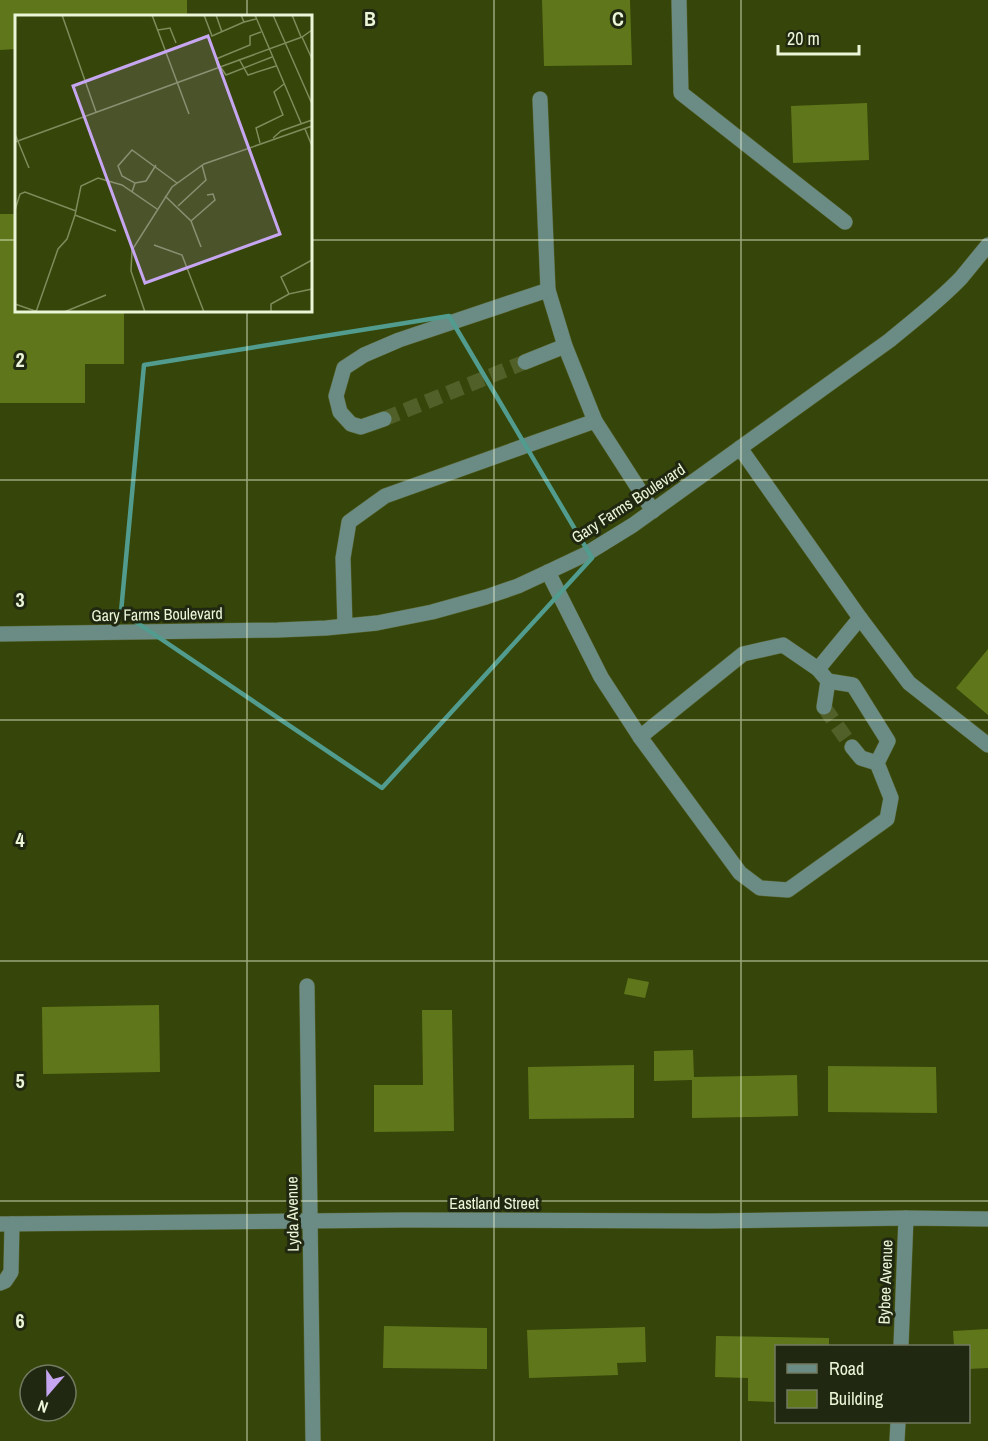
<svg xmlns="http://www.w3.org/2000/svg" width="988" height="1441" font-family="'Archivo Narrow',sans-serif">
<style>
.building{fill:#5f771a}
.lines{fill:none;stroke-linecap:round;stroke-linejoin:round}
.minor-tunnel{stroke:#516028;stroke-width:15;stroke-dasharray:15 8;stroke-linecap:butt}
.minor-casing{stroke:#53612a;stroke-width:16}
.minor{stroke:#6b8b85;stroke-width:15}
.marked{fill:none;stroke:#519c8e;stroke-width:4.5;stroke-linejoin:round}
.grid{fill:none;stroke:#ebf6d8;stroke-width:1.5;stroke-opacity:0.55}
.labels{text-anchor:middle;stroke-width:6;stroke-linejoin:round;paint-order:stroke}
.street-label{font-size:16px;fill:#ebf6d8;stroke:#212811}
.inset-road{fill:none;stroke:#7e8c5c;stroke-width:1.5}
.view{fill:#c6a6f0;fill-opacity:0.15;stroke:#c6a6f0;stroke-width:3}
.inset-edge{fill:none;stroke:#ebf6d8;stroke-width:3}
.grid-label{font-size:20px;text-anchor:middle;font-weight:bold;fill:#ebf6d8;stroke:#212811;stroke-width:6;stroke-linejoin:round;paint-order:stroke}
</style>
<rect width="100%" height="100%" fill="#364509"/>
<g class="building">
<path d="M0 0H187V16H16V49L0 50Z"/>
<path d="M542 0H630L632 65 544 66Z"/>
<path d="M867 103 869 160 793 163 791 106Z"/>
<path d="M0 214H16V310H124V364H85V403H0Z"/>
<path d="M988 649V715L956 688Z"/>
<path d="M628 978 649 982 645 998 624 994Z"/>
<path d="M159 1005 160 1072 43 1074 42 1007Z"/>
<path d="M422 1010H452L454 1131 374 1132V1085H423Z"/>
<path d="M693 1050 694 1077 797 1075 798 1116 692 1118V1080L654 1081V1051Z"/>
<path d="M634 1065V1118L529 1119 528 1067Z"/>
<path d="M828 1066 936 1067 937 1113 828 1112Z"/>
<path d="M384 1326 487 1328V1369L383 1368Z"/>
<path d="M645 1327 646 1362 617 1363 618 1375 529 1378 527 1330Z"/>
<path d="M988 1329V1368L968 1369V1346H954L953 1331Z"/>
<path d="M716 1336 829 1338V1346H776V1402L748 1401V1378L715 1377Z"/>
</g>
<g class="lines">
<g class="minor-tunnel">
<path d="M384 419 525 362"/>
<path d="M824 707 852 747"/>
</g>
<defs>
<g id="minor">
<path d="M679 0 681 93 845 222"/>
<path d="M540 99 548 290 565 346 595 421 653 511"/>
<path d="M525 362 565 346"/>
<path d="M384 419 361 427 351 424 340 412 336 396 344 368 364 355 399 340 548 290"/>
<path d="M740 448 860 618 909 683 988 745"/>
<path d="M548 572 601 677 640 737 740 873 760 888 788 890 887 819 891 798 877 763 888 741 853 685 828 681 818 669 860 618"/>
<path d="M345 626 343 558 349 522 385 496 595 421"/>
<path d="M0 634 278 630 326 628 377 623 432 612 486 597 518 586 548 572 586 554 633 525 890 340C914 320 939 301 961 278 970 267 979 256 988 245"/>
<path d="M824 707 828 681"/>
<path d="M640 737 743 654 783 645 818 669"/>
<path d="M852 747 861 758 877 763"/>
<path d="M307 986 313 1441"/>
<path d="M0 1224 404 1220 710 1221 906 1218 988 1219"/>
<path d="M0 1283 5 1281 11 1272 12 1224"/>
<path d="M901 1346 906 1218"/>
<path d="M897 1441 898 1422"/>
</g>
</defs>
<use href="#minor" class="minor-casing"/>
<use href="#minor" class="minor"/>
</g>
<path class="marked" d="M449 316 592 558 382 788 121 612 144 365Z"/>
<path class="grid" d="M247 0V16M494 0V1441M741 0V1441M0 240H16M310 240H988M247 310V1441M0 480H988M0 720H988M0 961H988M0 1201H988"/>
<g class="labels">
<g class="street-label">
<text transform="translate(628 503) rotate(-33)" y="6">Gary Farms Boulevard</text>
<text transform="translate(157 614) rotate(-1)" y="6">Gary Farms Boulevard</text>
<text x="494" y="1209">Eastland Street</text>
<text transform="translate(292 1214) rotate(-91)" y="6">Lyda Avenue</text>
<text transform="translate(885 1282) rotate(-88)" y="6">Bybee Avenue</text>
</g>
</g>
<g transform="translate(15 15)">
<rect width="297" height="297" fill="#364509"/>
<path class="inset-road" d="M47 0 81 97M137 0 174 99M189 0 197 21 229 7M201 0 207 17M226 0 229 7 241 4M240 0 286 108M258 0 297 89M277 0 286 22M143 15 155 13 161 28M287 22 297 44M224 44 233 60 261 51M205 51 211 60 257 42M203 52 201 44 235 30V21L246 17M290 114 297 131M0 119 14 153M258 123 266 116 297 105M0 127 287 22 297 15M245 128 241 113 268 100 259 77 269 69M120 168 131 166 141 150M117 177 120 168 107 161 103 151 117 135 162 168M150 181 176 206 186 232M163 191 191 165 187 150M0 195 5 179 10 177 61 196M60 200 66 171 83 163 107 170 142 194M176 206 200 185 198 179 192 180M139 230 167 240 189 297M297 245 266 262 274 279 297 274M0 289 23 297M21 297 43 234 52 224 60 200 101 216M49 297 91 280M130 297 116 256 117 235 157 172 189 149 297 111M256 297V289L274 279"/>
<path class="view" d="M193 21 265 219 130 268 58 71Z"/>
<rect width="297" height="297" class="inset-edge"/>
</g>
<g class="grid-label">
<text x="370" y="26">B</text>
<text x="618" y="26">C</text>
<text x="20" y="367">2</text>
<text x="20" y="607">3</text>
<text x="20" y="847">4</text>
<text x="20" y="1088">5</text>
<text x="20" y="1328">6</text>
</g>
<rect x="775" y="1345" width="195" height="78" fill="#212811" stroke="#727a61" stroke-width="1.5"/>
<rect x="787" y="1364" width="30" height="9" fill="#6b8b85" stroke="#727a61" stroke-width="1.5"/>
<text x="829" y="1375" font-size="18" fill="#ebf6d8">Road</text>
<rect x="787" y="1390" width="30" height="18" fill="#5f771a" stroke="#727a61" stroke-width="1.5"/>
<text x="829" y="1405" font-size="18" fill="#ebf6d8">Building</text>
<g transform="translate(48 1393) rotate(200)"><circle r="28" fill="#212811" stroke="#727a61" stroke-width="1.5"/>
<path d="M0-4.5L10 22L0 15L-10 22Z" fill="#c6a6f0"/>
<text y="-9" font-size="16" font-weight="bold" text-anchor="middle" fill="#ebf6d8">N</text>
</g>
<path d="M778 45v9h81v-9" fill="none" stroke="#ebf6d8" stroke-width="3"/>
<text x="787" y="45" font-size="18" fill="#ebf6d8" stroke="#212811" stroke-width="4.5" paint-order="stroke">20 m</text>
</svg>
